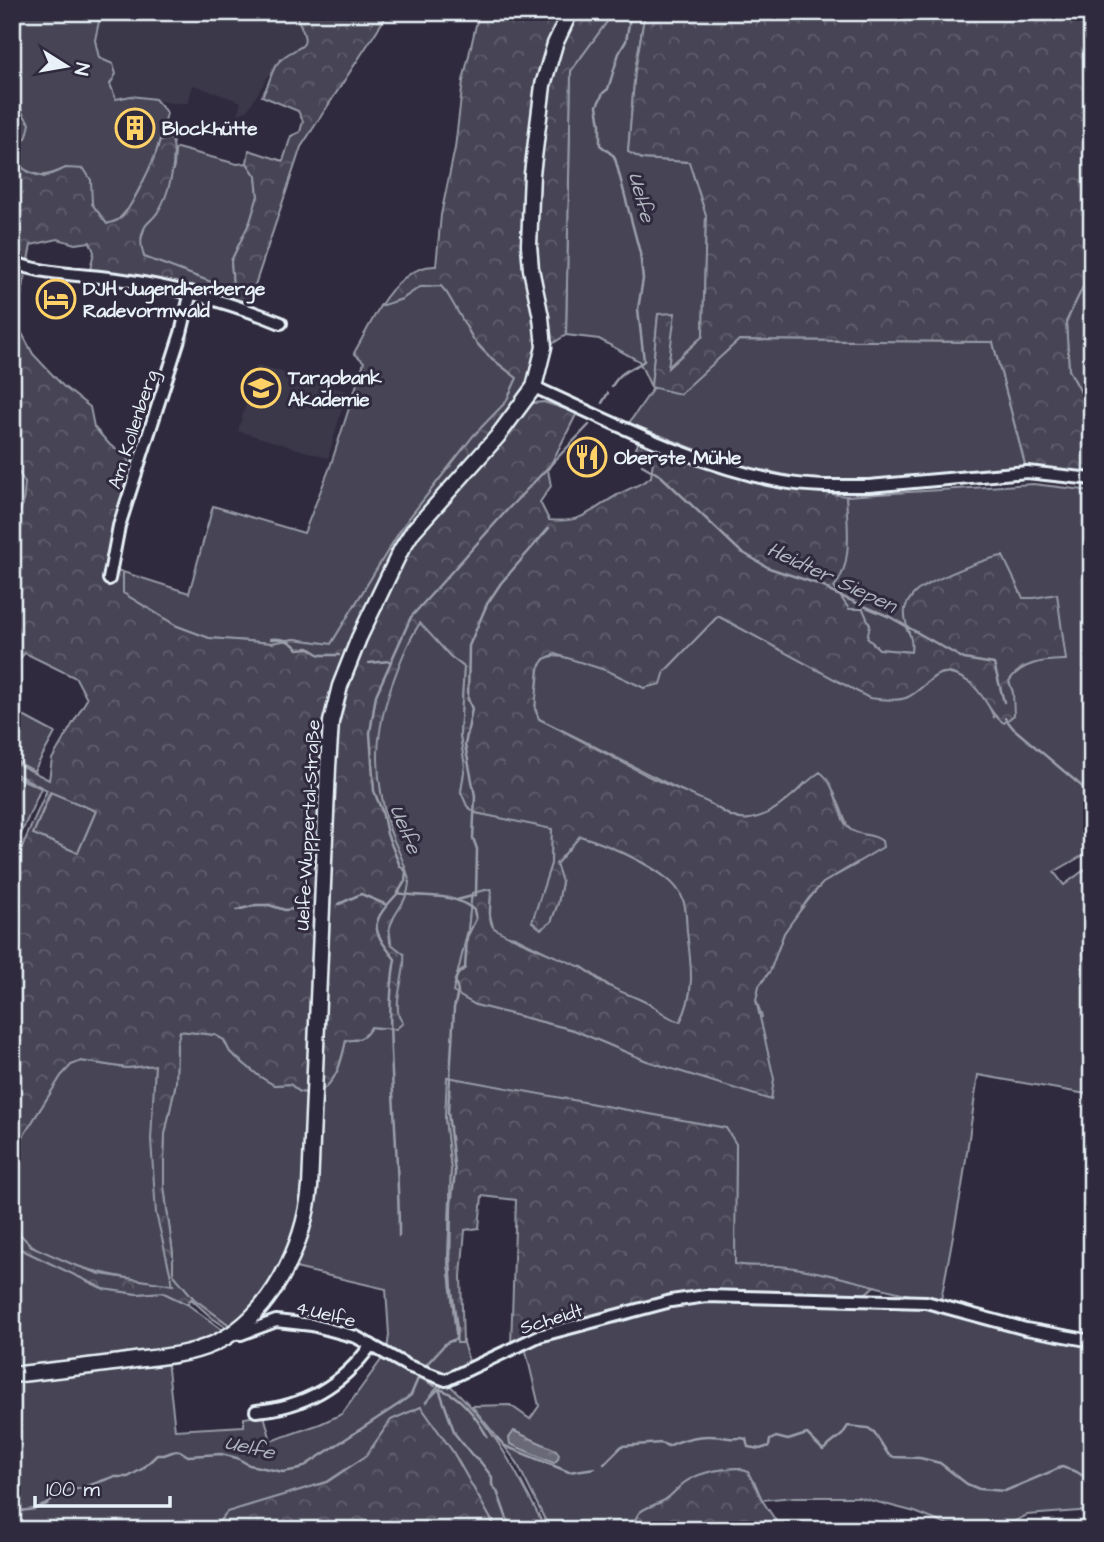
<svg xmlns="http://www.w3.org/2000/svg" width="1104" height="1542" font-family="'Architects Daughter',sans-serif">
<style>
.built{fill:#3b3749}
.green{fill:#464455;stroke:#979aa6;stroke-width:2}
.forest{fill:url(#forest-crowns);stroke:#979aa6;stroke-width:2;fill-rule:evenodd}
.water{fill:url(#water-ripples);stroke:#9c9fab;stroke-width:2}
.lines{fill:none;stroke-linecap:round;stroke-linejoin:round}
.stream{stroke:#9c9fab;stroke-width:2.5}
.minor-casing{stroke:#e8f1f8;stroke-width:16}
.major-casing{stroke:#e8f1f8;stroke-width:19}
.minor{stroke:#2f2a3d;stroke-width:10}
.major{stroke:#2f2a3d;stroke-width:14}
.labels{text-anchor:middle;stroke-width:6;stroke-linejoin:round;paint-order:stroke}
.poi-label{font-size:19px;font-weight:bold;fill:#e8f1f8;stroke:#2f2a3d;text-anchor:start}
.street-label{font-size:19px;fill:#e8f1f8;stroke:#2f2a3d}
.water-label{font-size:21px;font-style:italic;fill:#afb4be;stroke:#2f2a3d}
</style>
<defs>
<pattern id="forest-crowns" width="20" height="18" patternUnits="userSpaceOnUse" patternTransform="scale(1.75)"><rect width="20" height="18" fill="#464455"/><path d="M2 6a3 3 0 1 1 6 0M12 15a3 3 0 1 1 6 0" fill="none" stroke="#615f6e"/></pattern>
<pattern id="water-ripples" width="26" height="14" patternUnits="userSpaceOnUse" patternTransform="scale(1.75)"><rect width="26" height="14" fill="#696978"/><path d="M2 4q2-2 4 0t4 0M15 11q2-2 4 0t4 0" fill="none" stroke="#7e7f8c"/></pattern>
</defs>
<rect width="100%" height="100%" fill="#2f2a3d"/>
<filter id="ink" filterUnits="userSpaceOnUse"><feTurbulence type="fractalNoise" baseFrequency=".0143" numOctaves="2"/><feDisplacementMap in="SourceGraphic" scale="14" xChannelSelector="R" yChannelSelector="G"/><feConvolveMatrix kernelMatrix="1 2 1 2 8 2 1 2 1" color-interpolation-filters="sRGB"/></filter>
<g filter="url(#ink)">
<g class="built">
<path d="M101 12H292L304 35V40L299 48 277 62 247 111 238 114 241 102 193 85 188 103H171L131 96 116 99 99 58 95 40Z"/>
<path d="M257 365 347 391 328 458 238 431Z"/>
</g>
<g class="green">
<path d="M12 12H101L95 40 99 58 113 64 116 74 110 84 116 99 131 96 155 99 167 113 154 161 129 208 118 220 107 224 92 204 91 195 66 168C47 178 36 178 18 165L20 146 27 136 21 108 12 98Z"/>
<path d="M614 12H645L635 71 628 151 642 159 689 162 706 215 703 336 667 368 658 314 651 387 639 361 599 339 566 335 571 71Z"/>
<path d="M177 148 237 164 247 163 256 176 258 196 250 222 231 261 233 286 227 288 144 257 140 243 145 226 157 213 174 167 175 151Z"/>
<path d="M1092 268V413L1069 370 1066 322Z"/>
<path d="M441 286C455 300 462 321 472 337 483 354 501 366 517 378L506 402 474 435 403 526 331 644 294 639 272 643 209 638 177 626 123 593V572L189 593 213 506 304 533 330 467 364 362 354 353 380 306 402 299 419 287Z"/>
<path d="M739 340 993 342 1026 468 844 482 805 479 730 463 629 423 654 387 680 393Z"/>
<path d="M1033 484 1092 491V700L1083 701 1092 736V850L1054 872 1064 885 1092 864V1095L978 1075 962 1187 941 1300 918 1297 829 1275 776 1266 749 1267 734 1264 736 1144 448 1077 445 1118 451 1169 448 1263 457 1342 463 1343 470 1364 447 1375H437L387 1350 389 1335 386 1289 291 1267 317 1093C337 1083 342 1061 346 1040 358 1041 365 1038 371 1027L382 1029 397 1017 398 995 389 927 393 920 404 866 395 847 385 814 377 771 376 746 384 705 404 651 420 622 450 656 464 667 460 735 465 766 461 792 476 813 552 828 551 864 533 922 541 928 551 922 558 903 562 882 556 864 580 836C605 843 663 869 679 890 686 901 686 914 687 927 691 958 697 993 680 1022L669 1019 652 1005 630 995 620 993 582 967 569 964 515 937 502 935 493 927 490 915 491 889 472 893 468 930 454 992 476 1005 574 1030 647 1061 762 1017 756 1000 759 986 770 971 784 933 791 922 822 883 857 864C852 838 845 816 834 793L805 783C791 798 770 819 747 820 732 820 721 809 708 803 651 777 596 746 539 719 533 707 536 696 538 682 539 673 538 663 546 658 563 649 628 678 644 688L665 671 718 616 870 698H906L934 675 946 673 958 676 972 684 985 698 994 717 1013 693 1009 681 1017 669 1041 661 1034 598H1022L1013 580 906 628 913 640 911 652 879 649 867 638 870 625 849 609 833 587 847 533 846 496Z"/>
<path d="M12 710 55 733 34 771 12 759Z"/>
<path d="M12 775 41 788 21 834 12 830Z"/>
<path d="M51 792 96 811 78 853 33 834Z"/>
<path d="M180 1031 215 1035 224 1040 230 1052 259 1076 274 1085 290 1084 300 1092 309 1093 302 1204 284 1263 266 1289 232 1327 194 1299 173 1274V1254L164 1187V1161L165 1134 176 1082 177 1044Z"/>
<path d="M81 1061 127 1068 155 1065 154 1102 167 1258 173 1285C135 1280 12 1265 12 1212 12 1208 16 1201 18 1197L12 1193V1154L61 1076 71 1065Z"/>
<path d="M12 1245 104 1289 137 1294 162 1292 187 1304 224 1331 211 1340 179 1348 12 1371Z"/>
<path d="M706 1300 906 1304 933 1307 1092 1347V1510L1027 1515 997 1530H960L915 1512 858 1497H794L762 1500 755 1483 738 1468C720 1469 699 1472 684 1483 677 1488 671 1497 663 1501 646 1510 635 1507 634 1530H550L516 1461 472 1406 510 1405 530 1419 539 1406 525 1347C583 1326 645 1309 706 1300Z"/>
<path d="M384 1356 440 1384 425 1403 446 1382C492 1422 519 1476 546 1530H497L453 1452 421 1407 391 1420 366 1456 327 1482 227 1512 212 1530H30L19 1528 12 1530V1378L167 1360 175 1430 244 1426V1418L264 1415 271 1441 320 1424 342 1414Z"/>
</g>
<g class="forest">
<path d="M294 12H389L301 147 247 309 89 274 94 252 90 242 75 244 58 239 31 245 16 322 33 354 63 386 90 407 94 427 110 445 126 455 134 478 111 568 123 572V593L177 626 209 638 272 643 294 639 331 644 403 526 474 435 506 402 517 378 489 356 474 340 447 293 441 286 420 287 402 299 380 306C392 287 412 265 436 266L441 215 455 148 463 81 479 12H566L530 154 539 349 525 393 410 529 331 710 309 1093 300 1092 290 1084 274 1085 259 1076 230 1052 224 1040 215 1035 180 1031 177 1044 176 1082 165 1134 164 1161V1187L173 1254V1274L194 1299 232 1327 229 1329 212 1318 191 1299 187 1304 162 1292 137 1294 104 1289 12 1245V1213L18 1232 31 1246 72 1264 100 1274 173 1285 156 1213 151 1140 155 1065 127 1068 81 1061 71 1065 61 1076 12 1154V870L47 790 12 772V761L49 780 52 759 87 699 76 678 25 653 12 667V530L23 504 25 483 12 461V98L30 124 27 136 20 146 19 165 30 173 44 177 66 168 84 169 91 180 92 204 107 224C111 223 115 222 118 220 131 212 155 158 160 141L172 138C177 160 170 194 157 213 154 218 149 221 146 225 139 236 141 246 144 257L227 288 233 285 231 261 250 222 258 196 256 176 247 163 249 150 283 161 291 136 300 132 303 121 298 111 262 96C269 86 270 75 276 65 295 39 319 59 294 12ZM50 792 96 811 78 853 33 834Z"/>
<path d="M574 12H614L571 71 566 335 547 347 533 229 550 76Z"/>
<path d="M645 12H1092V268L1066 322 1069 370 1092 413V472L1026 468 993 342 739 340 680 394 651 387 658 314 675 313 668 368 703 336 706 215 689 162 642 159 628 152 635 71Z"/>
<path d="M544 402 577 413 548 470 551 486 540 502 549 520C585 524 592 508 621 493 632 487 641 485 651 477L653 460 635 451 640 438 785 487 846 496C847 524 854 564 834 587L849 609H863L870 625 867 638 879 649 911 652C914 634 903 627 905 609 906 604 912 595 917 591 933 580 984 558 1003 556L1023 598H1034L1057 594 1066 660C1043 661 1023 661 1009 681L1013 693 1014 715 1004 723C988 713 985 693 969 682 935 659 933 684 908 697 897 702 881 699 869 698L718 616 665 671 661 684 644 688 608 671 555 654 544 659 539 666 535 709 539 719C576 737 612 757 648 776 669 786 691 794 711 804 723 811 735 822 750 819 779 814 797 788 820 772 839 785 837 821 851 830 860 836 873 833 882 841L883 847 823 883 809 898 784 933 770 971 759 986 756 1000 774 1079 771 1100 647 1061 574 1030 476 1005 453 992 468 930 472 893 491 889C491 900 487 917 493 927 497 933 569 962 581 967 588 970 593 976 599 980 615 992 635 995 652 1006 662 1012 668 1018 680 1022 696 994 691 963 687 932 686 918 687 902 678 890 663 868 605 843 580 836L556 864 562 882 558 903 551 922 541 929 532 922 551 864 552 829 476 813 467 806 461 792 465 766 460 735 464 667 450 656 420 623C409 639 402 657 395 676 374 731 373 771 389 828 393 841 410 872 409 883 408 902 393 913 390 927 388 931 390 938 390 943L404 954C407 977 389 1006 403 1023L396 1029 371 1027C365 1038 358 1041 346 1040 341 1061 337 1083 317 1093L332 745 349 667 416 532 527 407 534 403Z"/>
<path d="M447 1077 726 1128 736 1144 735 1264C750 1267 763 1265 778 1266 811 1269 843 1278 875 1286L862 1296 723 1291 511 1345 516 1200 482 1196 479 1228 465 1230 461 1276 463 1343H457L448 1263 451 1169 445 1118Z"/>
<path d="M421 1407 453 1452 497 1530H212L227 1512 327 1482 366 1456 391 1420Z"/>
<path d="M738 1468 748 1472 762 1500 782 1530H634C635 1507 646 1510 663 1501 671 1497 677 1488 684 1483 699 1472 720 1469 738 1468Z"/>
</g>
<path class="water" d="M514 1431 556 1450 559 1454 558 1459 554 1463 510 1444 509 1438Z"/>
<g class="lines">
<g class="stream">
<path d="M612 386C623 368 631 371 644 361L638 309 643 279 640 253 616 162 614 156 600 145V124L597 106 603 93 608 89 619 53 626 41 631 12"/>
<path d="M602 403 608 393"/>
<path d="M642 465 661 476 740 551 769 568 824 586 831 592 890 617 964 659 994 664 1004 702"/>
<path d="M271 639C283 638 289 640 298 649L309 648 320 655H339"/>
<path d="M369 663 390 661"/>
<path d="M1005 718 1013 728 1092 795"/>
<path d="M398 893C370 923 370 928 395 959 387 1004 391 1049 393 1094 396 1141 399 1188 399 1236"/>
<path d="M457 900 476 895 477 849 473 838 475 796 465 745 472 709 468 699 469 646 487 604 501 583 549 528"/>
<path d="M339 904 361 894 387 905"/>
<path d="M237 910 256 905H269L285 910 305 908"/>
<path d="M426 1365 446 1343 456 1339 457 1329 452 1291 450 1258 451 1204 455 1173 448 1112 454 1008 458 992 455 980 458 974 465 968 467 937 476 919 474 910C451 891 426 899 398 893L405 881 406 871 400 866 387 834 382 811 374 791 370 733 376 695 411 617 508 509 589 425"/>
<path d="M419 1377 435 1386"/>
<path d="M439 1389 455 1434 472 1455 479 1460 492 1477V1485L497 1491 511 1530"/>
<path d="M439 1389C461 1395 476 1417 487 1436"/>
<path d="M497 1438 505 1446 569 1472 595 1468"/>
<path d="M604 1464 622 1446 661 1443 668 1446C690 1436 706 1434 729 1438 735 1439 739 1437 746 1439L748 1447 760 1449 769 1446 770 1440 776 1437 788 1440 807 1434 823 1450 842 1435 848 1426 868 1428 874 1432 888 1454 894 1457 920 1458 940 1463 967 1484 979 1489 1005 1491 1062 1467 1077 1472 1092 1482"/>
<path d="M12 1512 35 1509 47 1504 64 1491 82 1488 113 1477H128L142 1469 157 1455H164L175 1451H180L188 1456 221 1454 237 1458 249 1465 283 1472 300 1469 399 1404 411 1395 419 1376"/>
</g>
<defs>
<g id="minor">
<path d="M12 262C47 276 88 274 124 280 179 288 229 302 281 323"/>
<path d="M534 387C614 423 696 466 783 482 811 487 841 486 869 486L1027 472 1092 479"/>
<path d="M109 579 119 526 181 333 191 292"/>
<path d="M232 1333 241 1334 276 1321 312 1325 356 1337 408 1366 446 1380 539 1336 671 1301 706 1296 926 1302 1026 1329 1092 1341"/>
<path d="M256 1411C305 1407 343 1384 371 1345"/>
</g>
<path id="major" d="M12 1375C53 1370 94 1366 135 1360 161 1357 188 1355 213 1344 271 1318 304 1246 310 1187L328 767 331 722 340 686 359 638 401 550 413 531 497 437 534 387 544 347 541 317 531 269 529 245 532 174 543 85 555 44 570 12"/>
</defs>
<use href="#minor" class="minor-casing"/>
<use href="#major" class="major-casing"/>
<use href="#minor" class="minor"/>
<use href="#major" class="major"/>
</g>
</g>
<defs>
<symbol id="building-ring" viewBox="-11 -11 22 22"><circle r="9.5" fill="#2f2a3d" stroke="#ffd166" stroke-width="1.5"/><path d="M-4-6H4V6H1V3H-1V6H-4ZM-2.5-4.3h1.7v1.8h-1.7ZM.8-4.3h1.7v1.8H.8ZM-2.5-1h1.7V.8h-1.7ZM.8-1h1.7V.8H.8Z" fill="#ffd166"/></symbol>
<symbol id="hotel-ring" viewBox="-11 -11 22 22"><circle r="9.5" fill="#2f2a3d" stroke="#ffd166" stroke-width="1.5"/><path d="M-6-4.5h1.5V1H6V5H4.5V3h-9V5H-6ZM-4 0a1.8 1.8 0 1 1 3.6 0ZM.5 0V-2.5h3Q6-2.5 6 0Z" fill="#ffd166"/></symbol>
<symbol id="university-ring" viewBox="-11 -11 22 22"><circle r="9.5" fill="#2f2a3d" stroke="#ffd166" stroke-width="1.5"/><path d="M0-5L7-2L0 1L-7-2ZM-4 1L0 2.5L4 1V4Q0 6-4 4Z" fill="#ffd166"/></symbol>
<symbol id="restaurant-ring" viewBox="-11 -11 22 22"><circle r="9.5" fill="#2f2a3d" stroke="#ffd166" stroke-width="1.5"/><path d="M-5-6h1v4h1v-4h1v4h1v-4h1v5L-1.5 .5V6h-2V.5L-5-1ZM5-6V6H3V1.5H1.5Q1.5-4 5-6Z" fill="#ffd166"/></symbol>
</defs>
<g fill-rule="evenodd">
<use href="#building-ring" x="113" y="106" width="44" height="44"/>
<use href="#hotel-ring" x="34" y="277" width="44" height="44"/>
<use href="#university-ring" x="239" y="366" width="44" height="44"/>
<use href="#restaurant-ring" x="565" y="435" width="44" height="44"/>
</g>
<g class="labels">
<g class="poi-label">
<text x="162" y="135">Blockhütte</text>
<text x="83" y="295">DJH Jugendherberge<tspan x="83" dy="22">Radevormwald</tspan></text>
<text x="288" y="384">Targobank<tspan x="288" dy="22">Akademie</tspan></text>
<text x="614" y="464">Oberste Mühle</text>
</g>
<g class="street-label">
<text transform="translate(132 429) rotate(-72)" y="7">Am Kollenberg</text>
<text transform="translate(307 825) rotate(-87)" y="7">Uelfe-Wuppertal-Straße</text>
<text transform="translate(326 1313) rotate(14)" y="7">4.Uelfe</text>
<text transform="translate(551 1318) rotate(-17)" y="7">Scheidt</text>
</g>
<g class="water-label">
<text transform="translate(642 197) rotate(75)" y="7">Uelfe</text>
<text transform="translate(832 577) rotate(25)" y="7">Heidter Siepen</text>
<text transform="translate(406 829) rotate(68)" y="7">Uelfe</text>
<text transform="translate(250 1447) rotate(13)" y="7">Uelfe</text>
</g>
</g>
<rect width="1104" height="1542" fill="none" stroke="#2f2a3d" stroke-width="42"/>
<rect x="21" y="21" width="1062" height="1500" fill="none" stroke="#e8f1f8" stroke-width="2.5" filter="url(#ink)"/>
<g transform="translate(66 66) rotate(101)" stroke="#2f2a3d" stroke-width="5" paint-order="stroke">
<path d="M0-5L12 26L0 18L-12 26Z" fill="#e8f1f8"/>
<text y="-10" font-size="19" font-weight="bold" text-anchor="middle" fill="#e8f1f8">N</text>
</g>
<path d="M35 1496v10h135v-10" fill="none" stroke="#e8f1f8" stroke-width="3.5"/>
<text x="46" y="1496" font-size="21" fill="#e8f1f8" stroke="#2f2a3d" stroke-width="5" paint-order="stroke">100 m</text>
</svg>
